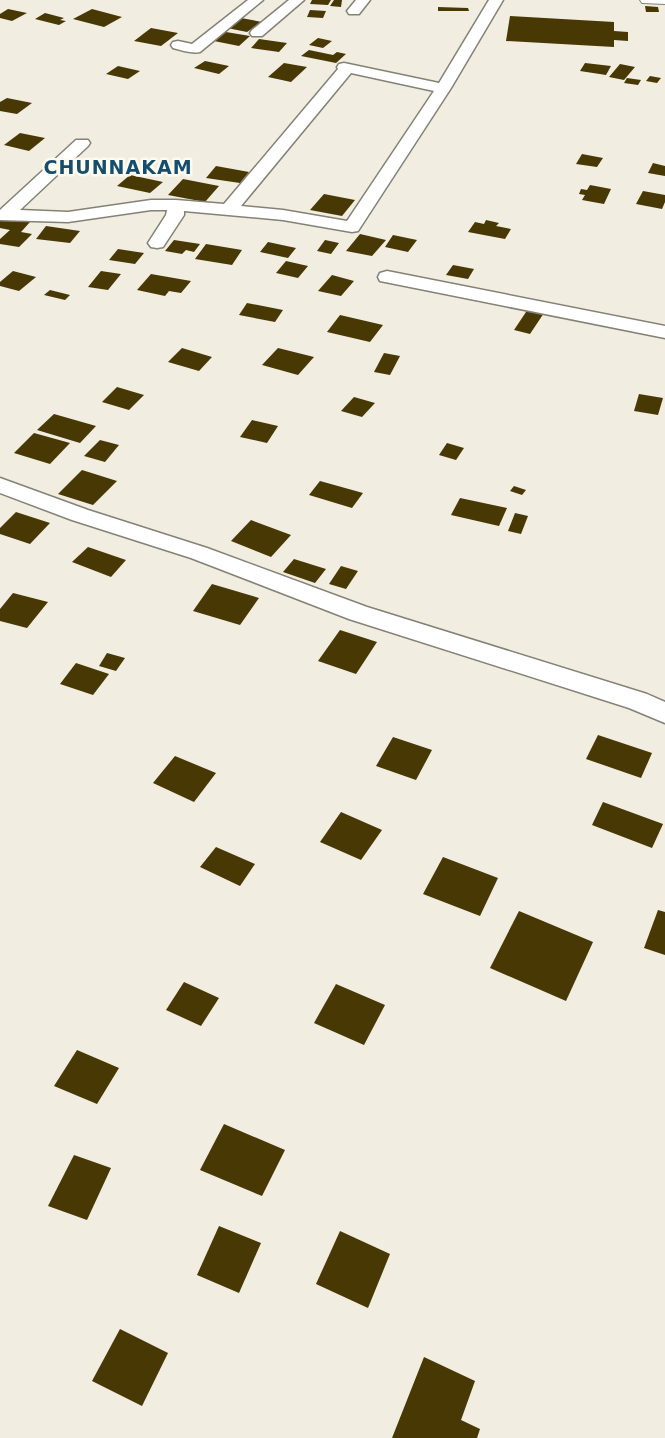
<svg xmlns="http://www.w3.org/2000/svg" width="665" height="1438" font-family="'DejaVu Sans',sans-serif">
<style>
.building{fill:#483803}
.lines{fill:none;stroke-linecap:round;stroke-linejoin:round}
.street-casing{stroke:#858176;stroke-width:3}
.secondary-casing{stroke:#858176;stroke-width:2}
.street{fill:#fff;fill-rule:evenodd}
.secondary{fill:#fff;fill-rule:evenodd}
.labels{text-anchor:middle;stroke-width:5;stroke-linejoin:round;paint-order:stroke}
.far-district-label{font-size:19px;font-weight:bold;letter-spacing:1px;fill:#154d6f;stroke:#fefaee}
</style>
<rect width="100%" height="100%" fill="#f1ede0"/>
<g class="building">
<path d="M312 0H331L328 5 310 4Z"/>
<path d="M334 0H342L341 7 330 6Z"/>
<path d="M645 6 658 7 659 12H646Z"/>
<path d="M438 7 468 8 469 11H438Z"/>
<path d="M8 9 27 13 12 21 0 18V14Z"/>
<path d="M92 9 122 17 104 27 73 19Z"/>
<path d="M310 10 326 11 323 18 307 17Z"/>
<path d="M45 13 64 18 60 20 66 21 59 25 35 19Z"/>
<path d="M510 16 614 22V31L628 32V41L614 40V47L506 41Z"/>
<path d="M241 18 262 22 247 32 227 28Z"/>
<path d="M151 28 178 33 161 46 134 41Z"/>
<path d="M226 32 250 36 239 46 214 41Z"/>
<path d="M318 38 332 41 323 48 309 45Z"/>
<path d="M259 39 287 43 279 52 251 48Z"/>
<path d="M309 50 333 55 337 52 346 54 336 63 301 56Z"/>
<path d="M205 61 229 66 219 74 194 68Z"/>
<path d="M284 63 307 67 291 82 268 77Z"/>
<path d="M585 63 611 66 606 75 580 71Z"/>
<path d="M620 64 635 67 624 80 609 77Z"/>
<path d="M118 66 140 71 128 79 106 74Z"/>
<path d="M650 76 661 78 657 83 646 81Z"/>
<path d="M627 78 641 80 638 85 624 83Z"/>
<path d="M7 98 32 103 17 114 0 111V102Z"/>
<path d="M20 133 45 138 29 151 4 145Z"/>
<path d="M582 154 603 158 597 167 576 164Z"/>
<path d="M653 163 665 166V176L648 173Z"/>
<path d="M216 166 249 172 240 183 206 178Z"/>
<path d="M130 175 163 182 150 193 117 186Z"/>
<path d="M183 179 219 186 205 202 168 195Z"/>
<path d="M590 185 611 189 604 204 582 200 585 195 579 194 581 189 587 190Z"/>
<path d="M643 191 665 195V202L662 209 636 204Z"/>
<path d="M324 194 355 200 342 216 310 210Z"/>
<path d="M0 217 30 222 21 232 32 234 19 247 0 244V239L10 230 0 228Z"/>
<path d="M486 220 499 223 496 226 511 229 505 239 468 232 475 222 484 224Z"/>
<path d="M46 226 80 231 70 243 36 239Z"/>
<path d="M360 234 386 240 372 256 346 251Z"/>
<path d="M393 235 417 240 408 252 385 247Z"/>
<path d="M174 240 200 244 194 252 186 250 182 254 165 251Z"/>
<path d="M325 240 339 243 331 254 317 251Z"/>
<path d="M268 242 296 248 288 258 260 252Z"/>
<path d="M206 244 242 250 232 265 195 259Z"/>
<path d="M118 249 144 253 135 264 109 260Z"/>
<path d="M286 261 308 266 298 278 276 273Z"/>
<path d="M453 265 474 269 468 279 446 275Z"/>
<path d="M13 271 36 277 19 291 0 286V282Z"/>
<path d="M101 271 121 274 108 290 88 287Z"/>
<path d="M151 274 191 281 181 293 169 291 165 296 137 290Z"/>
<path d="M332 275 354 281 341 296 318 291Z"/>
<path d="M50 290 70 295 65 300 44 295Z"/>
<path d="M247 303 283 310 275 322 239 315Z"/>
<path d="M528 309 544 313 530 334 514 330Z"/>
<path d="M340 315 383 325 370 342 327 332Z"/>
<path d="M182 348 212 357 199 371 168 362Z"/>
<path d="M278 348 314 357 298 375 262 365Z"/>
<path d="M384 353 400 356 390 375 374 372Z"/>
<path d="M117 387 144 395 129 410 102 402Z"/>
<path d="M639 394 663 398 658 415 634 411Z"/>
<path d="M354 397 375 403 362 417 341 411Z"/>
<path d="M54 414 96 426 80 443 37 430Z"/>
<path d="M252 420 278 426 267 443 240 437Z"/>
<path d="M34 433 70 443 50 464 14 453Z"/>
<path d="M100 440 119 445 105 462 84 456Z"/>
<path d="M447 443 464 448 456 460 439 455Z"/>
<path d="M82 470 117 481 93 505 58 494Z"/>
<path d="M320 481 363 493 352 508 309 495Z"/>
<path d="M514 486 526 490 522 495 510 491Z"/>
<path d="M460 498 507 508 499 526 451 515Z"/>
<path d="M16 512 50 523 30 544 0 534V528Z"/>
<path d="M515 513 528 516 521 534 508 531Z"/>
<path d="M251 520 291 535 271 557 231 541Z"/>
<path d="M88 547 126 560 111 577 72 562Z"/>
<path d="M294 559 326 569 315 583 283 572Z"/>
<path d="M341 566 358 571 346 589 329 584Z"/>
<path d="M212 584 259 598 240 625 193 611Z"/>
<path d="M13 593 48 602 27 628 0 621V609Z"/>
<path d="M340 630 377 642 356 674 318 661Z"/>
<path d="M107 653 125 658 116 671 99 666Z"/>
<path d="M76 663 109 674 93 695 60 684Z"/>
<path d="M598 735 652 753 641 778 586 759Z"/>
<path d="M393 737 432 750 416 780 376 766Z"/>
<path d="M175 756 216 773 194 802 153 783Z"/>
<path d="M603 802 663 824 652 848 592 825Z"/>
<path d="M341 812 382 830 361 860 320 842Z"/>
<path d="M216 847 255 864 240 886 200 867Z"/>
<path d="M443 857 498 878 480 916 423 894Z"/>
<path d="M658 910 665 912V955L644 948Z"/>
<path d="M519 911 593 942 566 1001 490 968Z"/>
<path d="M184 982 219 998 201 1026 166 1010Z"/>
<path d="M336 984 385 1005 364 1045 314 1023Z"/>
<path d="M77 1050 119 1068 97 1104 54 1086Z"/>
<path d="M224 1124 285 1150 262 1196 200 1170Z"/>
<path d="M74 1155 111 1168 87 1220 48 1206Z"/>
<path d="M219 1226 261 1243 239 1293 197 1275Z"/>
<path d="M340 1231 390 1254 368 1308 316 1284Z"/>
<path d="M120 1329 168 1353 142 1406 92 1381Z"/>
<path d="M424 1357 475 1381 461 1420 480 1429 477 1438H392Z"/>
</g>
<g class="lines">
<defs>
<g id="street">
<path d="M248 0H263L200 52C191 54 182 50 173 48L171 45 173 42 178 41 192 44Z"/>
<path d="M289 0H304L262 36H252L250 33 252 30Z"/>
<path d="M356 0H370L359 14H349L347 11Z"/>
<path d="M489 0H503L451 88 358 231 352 232 283 220 184 211V215L163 247 157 248 151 247 148 243 166 215 167 210H151L68 222 0 220V210L76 140H88L90 143 88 146 20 210 68 212 151 200H176L224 204 338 69 337 67 339 64 344 63 439 83ZM351 73 434 91 347 221 283 210 241 206Z"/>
<path d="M387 271 665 326V338L380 281 378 277 380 273Z"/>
<path d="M0 478 88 510 207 548 367 607 647 694 665 702V723L629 708 349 619 191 558 72 520 0 493Z"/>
</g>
<path id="secondary" d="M640 0H665V4L642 3Z"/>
</defs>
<use href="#street" class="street-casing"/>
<use href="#secondary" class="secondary-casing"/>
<use href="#street" class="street"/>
<use href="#secondary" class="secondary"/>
</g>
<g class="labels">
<g class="far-district-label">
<text x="118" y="174">CHUNNAKAM</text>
</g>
</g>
</svg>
